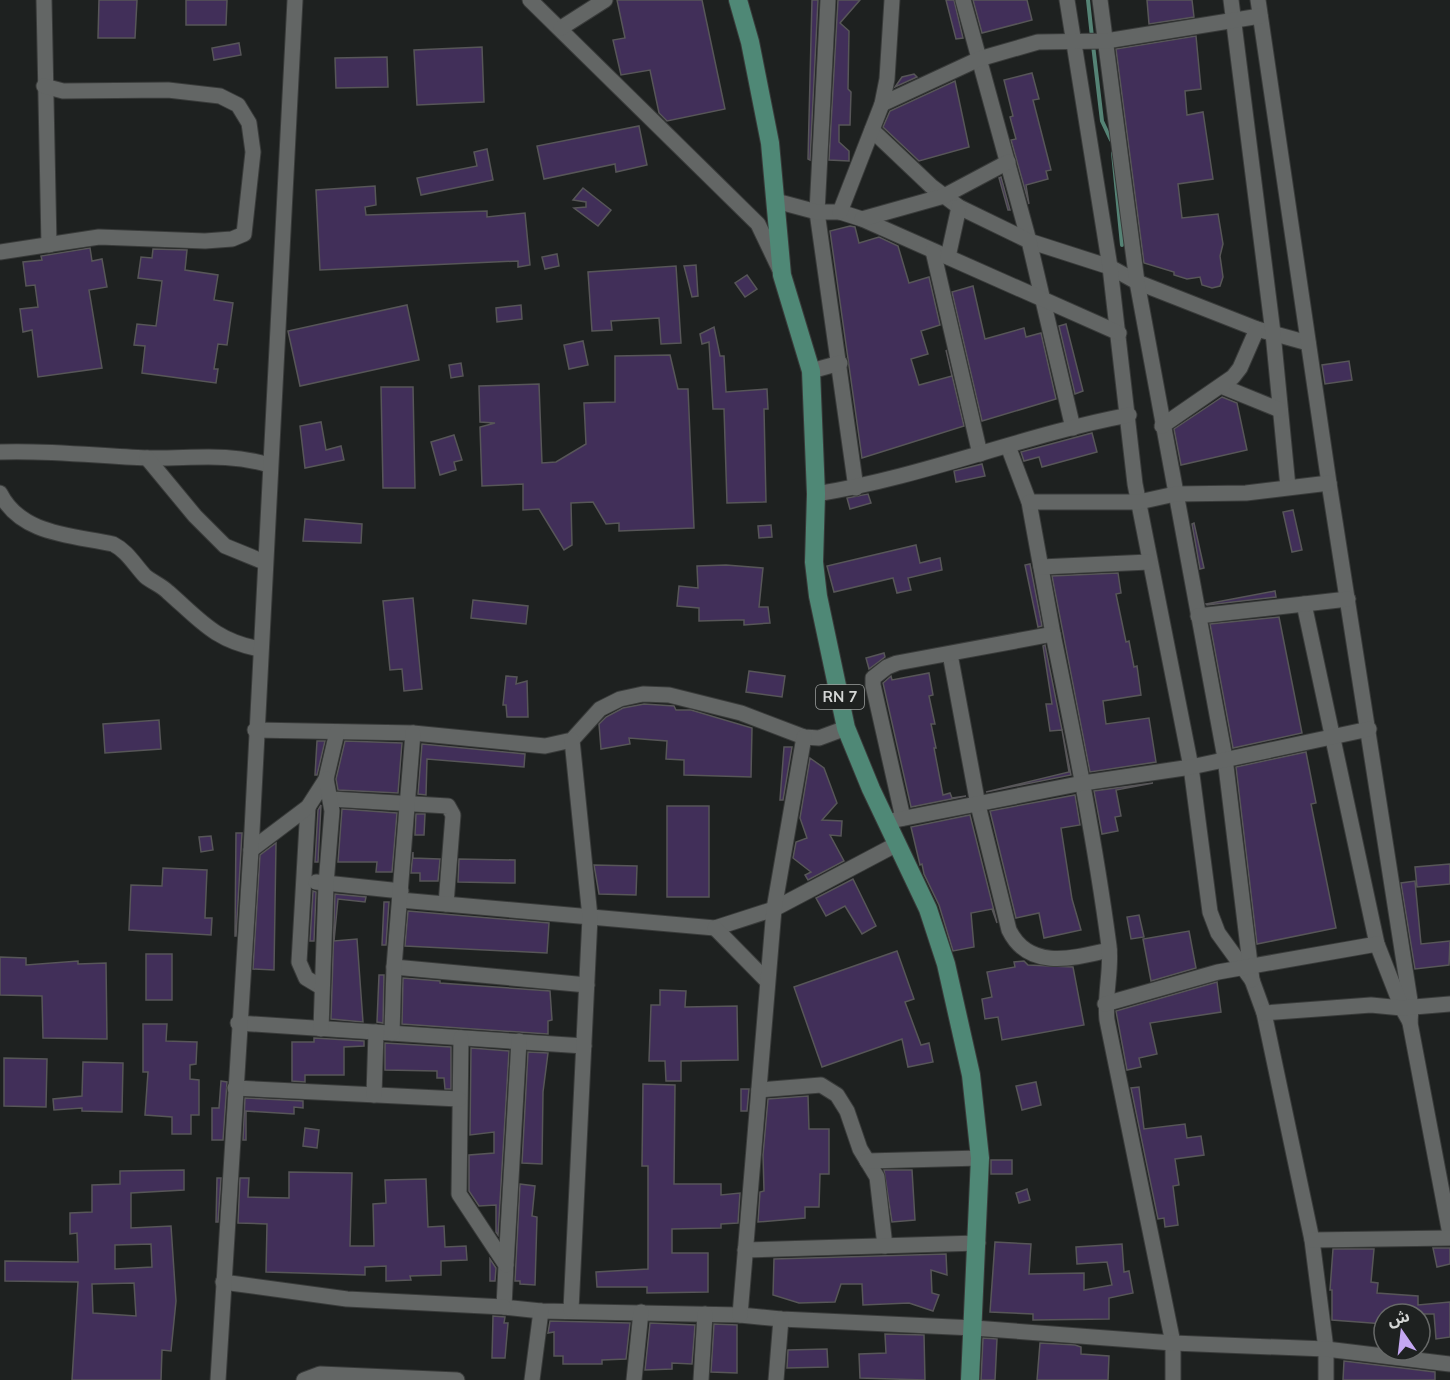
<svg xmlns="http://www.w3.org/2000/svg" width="1450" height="1380" font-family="Mulish,'Noto Sans Arabic',sans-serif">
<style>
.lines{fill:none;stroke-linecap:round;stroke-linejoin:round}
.stream{stroke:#558375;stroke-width:4}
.building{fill:#412f59;stroke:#575658;stroke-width:1.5;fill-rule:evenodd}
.street-casing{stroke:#393b3a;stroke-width:17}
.primary-casing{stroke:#393b3a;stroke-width:20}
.street{stroke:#636665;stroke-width:15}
.primary{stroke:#4f8876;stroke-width:18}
.labels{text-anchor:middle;stroke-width:4.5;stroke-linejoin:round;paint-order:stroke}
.shield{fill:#1e2120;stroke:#9da09f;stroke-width:1.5}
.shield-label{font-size:15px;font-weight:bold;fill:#d4d6d5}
</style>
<rect width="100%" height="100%" fill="#1e2120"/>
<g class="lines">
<g class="stream">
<path d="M1088 0 1092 37"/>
<path d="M1093 45 1102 121 1111 140"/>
<path d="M1113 153 1122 245"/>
</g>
</g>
<g class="building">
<path d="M99 0H137L135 38H98Z"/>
<path d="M186 0H227L226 25H186Z"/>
<path d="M617 0H702L725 109 667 121 659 113 650 70 621 75 613 40 625 38Z"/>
<path d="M812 0H818L810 160 808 159Z"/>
<path d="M838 0H860L840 23 849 31 848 89 851 92 850 125H839V142L849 151V161L829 160Z"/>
<path d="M946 0H954L963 38 956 39Z"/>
<path d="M973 0H1027L1032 20 982 33Z"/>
<path d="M1147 0H1192L1194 17 1149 24Z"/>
<path d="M1196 36 1201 89 1185 91 1187 115 1203 112 1213 179 1178 184 1182 218 1218 214 1223 244 1220 256 1223 277 1220 286 1212 288 1202 285 1200 277 1187 279 1174 275V272L1144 263 1116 49Z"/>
<path d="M239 43 241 55 214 60 212 48Z"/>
<path d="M482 47 484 102 417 105 414 50Z"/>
<path d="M387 57 388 87 336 88 335 58Z"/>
<path d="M1032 73 1039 99 1033 100 1051 170 1046 171 1048 179 1026 185 1029 204 1011 140 1016 139 1010 117 1013 116 1004 80Z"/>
<path d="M914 74 917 77 895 87 902 77Z"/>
<path d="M955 81 969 147 919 161 883 127 890 111Z"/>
<path d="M639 126 647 165 616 172 615 164 544 179 537 146Z"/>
<path d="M487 149 493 180 421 195 417 178 477 166 474 152Z"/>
<path d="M1001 177 1010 210H1008L999 178Z"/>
<path d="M375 186 376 205 365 207 366 215 487 211V217L525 213 530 265 518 267V261L320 270 316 190Z"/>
<path d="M583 188 611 210 598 226 574 208 586 207V202L573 200Z"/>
<path d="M850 226 855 227 859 243 879 237 898 246 909 283 929 277 940 325 921 331 928 354 911 359 919 385 952 376 946 350 964 426 862 458 830 231Z"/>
<path d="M90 248 92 261 102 259 107 287 89 290 102 368 38 377 32 330 23 332 20 309 38 307 35 285 26 286 23 262 42 260 41 256Z"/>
<path d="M153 249 187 250 185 270 218 275 214 300 233 303 227 345 218 344 214 369H218L216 383 142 373 145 346 134 345 137 324 156 326 162 281 138 278 141 257 152 258Z"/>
<path d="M557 254 559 266 545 269 542 257Z"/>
<path d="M696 265 698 296 692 297 684 266Z"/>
<path d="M676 266 681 343 661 344 659 318 611 321 612 330 592 331 588 272Z"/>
<path d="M747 275 757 289 745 297 735 283Z"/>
<path d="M973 286 985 339 1024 328 1026 337 1041 333 1056 399 982 421 952 292Z"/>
<path d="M407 305 419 360 300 386 288 331Z"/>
<path d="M521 305 522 319 497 322 496 308Z"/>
<path d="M1066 324 1083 391 1075 394 1059 326Z"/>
<path d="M714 327 720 356H724L726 392 767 389 768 409H764L766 502 727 503 724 409H713L709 342 702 344 700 334Z"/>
<path d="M583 341 588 365 569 369 564 345Z"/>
<path d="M670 355 678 389H688L694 528 619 531V523L606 524 593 502 571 503 572 545 564 550 539 509 523 510V484L482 486 480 427 495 423 480 422 479 386 539 384 542 463 556 462 586 444 584 403 615 402V356Z"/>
<path d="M1349 361 1352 380 1325 384 1322 365Z"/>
<path d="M461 363 463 376 451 378 449 365Z"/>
<path d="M381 387H413L415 488H383Z"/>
<path d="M1222 397 1237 403 1247 450 1181 465 1174 429Z"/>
<path d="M321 422 326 450 341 446 344 460 305 468 300 426Z"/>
<path d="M1092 433 1097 452 1042 467 1039 457 1024 461 1021 452Z"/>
<path d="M454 435 462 460 454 462 456 470 440 475 431 442Z"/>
<path d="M982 464 985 476 956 482 954 471Z"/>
<path d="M868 494 871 503 850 509 847 498Z"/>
<path d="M1293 510 1302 550 1292 552 1283 512Z"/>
<path d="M305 519 362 524 361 543 303 541Z"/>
<path d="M1194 523 1204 568 1200 569 1192 524Z"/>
<path d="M771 525 772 537 759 538 758 526Z"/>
<path d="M916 545 920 563 940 558 942 570 908 578 911 590 897 593 893 578 834 592 827 566Z"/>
<path d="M1030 564 1042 626 1038 627 1025 565Z"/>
<path d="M726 565 763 568 759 607H768L770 623 744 625V620H736L699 621V608L677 606 679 586 698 588 697 566Z"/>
<path d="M1118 573 1121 593 1116 594 1126 642 1129 641 1134 667 1137 666 1141 695 1103 701 1106 724 1149 718 1156 762 1090 772 1052 576Z"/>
<path d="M1275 591 1276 597 1207 605 1206 604Z"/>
<path d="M413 598 422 689 404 691 402 669 390 670 383 601Z"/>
<path d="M473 600 528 606 526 624 471 618Z"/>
<path d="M1279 617 1302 733 1233 748 1210 624Z"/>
<path d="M1045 645 1071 775 986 792 1069 772 1062 730 1050 731 1046 704H1052L1043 646Z"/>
<path d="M884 653 885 657 869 669 866 658Z"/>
<path d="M749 671 785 676 782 697 746 692Z"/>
<path d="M929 673 933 695 929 696 935 724H931L936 748H934L943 795 950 793 952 798 966 796 911 807 883 683 891 676 892 680Z"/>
<path d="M506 676 517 677 516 684 527 681 528 717H507L506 705H503Z"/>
<path d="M644 704 674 706 676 710H691L752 728 751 777 684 775V760L666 759 667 741 629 738 630 744 601 749 599 724 606 717 623 708Z"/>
<path d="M159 720 161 749 105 753 103 724Z"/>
<path d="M317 741H325L317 775H315Z"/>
<path d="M345 741 402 743 398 793 338 790 336 779Z"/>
<path d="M422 744 525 754 524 767 427 759 426 795 418 794Z"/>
<path d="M784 747H792L783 800H780Z"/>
<path d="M1306 752 1316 803 1311 804 1336 928 1257 944 1236 767Z"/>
<path d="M810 758 824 768 837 803 822 820 842 821 841 836 830 835 844 861 808 880 805 875 811 872 793 858 796 842 807 838 800 818Z"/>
<path d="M1153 783 1116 790 1121 816 1115 817 1118 831 1102 834 1094 791Z"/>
<path d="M1075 795 1080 825 1061 828 1072 899 1081 930 1044 938 1039 913 1016 918 990 811Z"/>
<path d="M321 805 318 862H315L318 810Z"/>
<rect x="667" y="806" width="42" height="91"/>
<path d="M342 809 397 813 392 872H376L377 862H338Z"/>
<path d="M416 814H425L424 835H415Z"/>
<path d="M970 815 997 923 992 909 971 913 974 947 953 951 939 905 924 874 922 864 920 865 911 827Z"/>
<path d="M236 833H242L236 936H235Z"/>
<path d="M211 836 213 850 201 852 199 837Z"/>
<path d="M276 843 274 970 253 969 260 855Z"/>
<path d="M413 852V858L440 859 438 881H420V873H411Z"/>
<path d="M459 859 515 860V883L458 882Z"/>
<path d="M1450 864V884L1417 887 1415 867Z"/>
<path d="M594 865 637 866 636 895 599 894Z"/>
<path d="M163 868 207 870 205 918H212L211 935 129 930 131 885 162 886Z"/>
<path d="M853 879 876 926 862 934 845 906 826 916 816 898Z"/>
<path d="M1415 881 1421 944 1450 941 1449 965 1415 969 1401 883Z"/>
<path d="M313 891 316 892 314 941H310Z"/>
<path d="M335 894 366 897 365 902 338 899 334 941 357 939 363 1022 331 1019Z"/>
<path d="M384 902H389L386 945H382Z"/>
<path d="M408 911 549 923 547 953 405 946Z"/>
<path d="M1139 915 1144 937 1131 939 1127 917Z"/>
<path d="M1189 931 1196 968 1151 981 1143 939Z"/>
<path d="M897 951 914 999 905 1002 921 1045 929 1043 933 1062 908 1067 902 1039 822 1067 794 987Z"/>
<rect x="146" y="954" width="26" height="46"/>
<path d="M0 957 26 958V965L78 961V964L106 963 107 1039 43 1038 42 996 0 995Z"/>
<path d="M1024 961 1028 965 1073 967 1084 1025 1002 1040 998 1017 985 1019 982 999 992 997 987 972 1015 967 1014 962Z"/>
<path d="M379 975H384L383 1023 377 1022Z"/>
<path d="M403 978 440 981V983L550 991 552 1020 548 1021V1034L402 1024Z"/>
<path d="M1217 982 1221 1012 1150 1023 1157 1054 1139 1058 1141 1067 1127 1070 1116 1011Z"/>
<path d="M660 990 686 991 685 1007 737 1006 738 1060 681 1061V1081H666L665 1061H649L651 1005H660Z"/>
<path d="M143 1024H167L166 1041 197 1042 196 1064 190 1065V1079L199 1080V1115H191V1134H172V1117L145 1115 148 1072H143Z"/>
<path d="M314 1038 364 1041V1046L344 1047V1075H305V1082L292 1081V1042H314Z"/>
<path d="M385 1043 451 1047V1089H445L444 1078H437V1071L385 1070Z"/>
<path d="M471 1048 509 1051 498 1235 496 1232V1205L479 1206 469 1191V1155L494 1153V1132L470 1135Z"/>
<path d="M528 1052 548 1053 543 1092 542 1164 522 1163Z"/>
<path d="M4 1058 47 1059 46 1107 4 1106Z"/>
<path d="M83 1062 123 1063 122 1112 82 1111V1108L54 1110 53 1099 82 1096Z"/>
<path d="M221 1081 227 1082 223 1140H212V1108H219Z"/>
<path d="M1036 1082 1041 1105 1022 1110 1016 1086Z"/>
<path d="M643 1084 675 1085 674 1184H721V1195L740 1193 738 1223 721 1224V1228L672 1229V1253H708V1292L647 1293V1287H597L596 1272 648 1269V1166H642Z"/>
<path d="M1139 1087 1144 1129 1185 1124 1187 1138 1201 1136 1204 1155 1175 1159 1179 1185 1173 1186 1178 1225 1165 1227 1164 1218 1158 1219 1131 1088Z"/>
<path d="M741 1089H749L747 1111H741Z"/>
<path d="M808 1096 809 1129H829V1174H820L819 1207H805V1218L758 1222 760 1192 764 1191 763 1155 768 1099Z"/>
<path d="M245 1098 303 1101V1108L294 1107V1114L246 1111V1140H243Z"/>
<path d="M305 1128 319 1130 317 1148 303 1146Z"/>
<rect x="991" y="1160" width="21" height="14"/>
<path d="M184 1170V1190L131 1193V1228L171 1226 176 1301 171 1351 162 1350 161 1380H72L78 1282 5 1281V1261L78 1262 77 1233 70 1234V1213L92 1212V1185L120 1184V1171ZM151 1244 152 1267 115 1269V1245ZM134 1283 136 1316 93 1313 92 1284Z"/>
<path d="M884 1170H912L915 1220 892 1222Z"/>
<path d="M289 1172 352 1173 350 1246H374L373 1204 386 1203 385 1180 426 1179 428 1227 444 1226 445 1247 466 1246 467 1260 441 1261V1275L410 1276 411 1280 386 1281V1266L365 1267V1275L266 1272 267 1224 238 1223 240 1178H249L248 1197 289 1198Z"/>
<path d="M217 1178H221L218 1222H216Z"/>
<path d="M520 1184 535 1186 532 1216 537 1217 535 1285 520 1284V1281H515Z"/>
<path d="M1027 1189 1030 1200 1019 1203 1016 1193Z"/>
<path d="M995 1242 1031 1244 1029 1274 1084 1273V1290L1112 1285 1107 1262 1077 1264 1076 1247 1122 1244 1124 1272 1129 1271 1133 1293 1109 1298V1319L1033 1320V1314L990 1312Z"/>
<path d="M1433 1248H1450V1264L1437 1267Z"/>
<path d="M1333 1249H1374L1371 1282 1378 1283 1377 1293 1418 1296V1305L1450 1302V1337L1436 1339 1434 1314H1384V1324L1332 1320V1290H1330Z"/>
<path d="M946 1254 947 1275 931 1270 932 1293 939 1295 933 1311 909 1303 863 1305 862 1284H841L835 1302 799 1303 773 1295 774 1259Z"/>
<path d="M490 1259 496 1268 495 1281H490Z"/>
<path d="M493 1316 505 1317 504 1323H508L505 1358H492Z"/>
<path d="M550 1321 630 1323 626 1359 602 1360V1364H563V1356H554V1332L548 1333Z"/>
<path d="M650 1323 695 1325 692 1364 672 1363V1369L645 1370Z"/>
<path d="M714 1324 737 1325V1373L711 1372Z"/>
<path d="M885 1334 924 1335 925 1380 860 1378 859 1354 886 1353Z"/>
<path d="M983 1338 997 1339 995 1380H981Z"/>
<path d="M1040 1343 1075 1345 1081 1347V1354L1109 1356 1108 1380H1037Z"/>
<path d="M827 1349 828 1367 787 1368 788 1350Z"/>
<path d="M1344 1361 1435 1372V1380H1343Z"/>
</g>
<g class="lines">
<defs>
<g id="street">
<path d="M44 0 49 245"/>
<path d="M530 0 758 224 779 268"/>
<path d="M828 0 817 212 856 488"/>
<path d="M963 0 1029 241 1110 267 1137 282 1257 329 1308 343"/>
<path d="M1067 0 1110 267 1135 484 1191 767 1210 912 1218 933 1252 980 1264 1013 1312 1240 1326 1349V1380"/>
<path d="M1100 0 1137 282 1225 758 1252 980"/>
<path d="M1231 0 1273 333 1288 487"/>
<path d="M1258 0 1329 483 1411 1007 1410 1023 1450 1234"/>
<path d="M561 28 605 0"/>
<path d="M882 104 979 59 1038 42 1106 41 1260 16"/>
<path d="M872 130 931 186 959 207 1029 241 1073 428"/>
<path d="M776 201 817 212H840L862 219 1119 333"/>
<path d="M840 212 882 104 887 79 892 0"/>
<path d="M862 219 944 196 1008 162"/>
<path d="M933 251 980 454"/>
<path d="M0 252 99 237 205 241 232 239 244 234 253 152 249 123 238 105 220 96 168 90 63 91 44 86"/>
<path d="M948 257 959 207"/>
<path d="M811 371 840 363"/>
<path d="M1221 386 1280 410"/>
<path d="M1162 426 1233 377 1240 368 1257 329"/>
<path d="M1008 446 1029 502 1053 634"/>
<path d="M0 452C49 450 97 456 147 458 190 459 227 452 269 465"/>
<path d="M147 458 195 516 225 546 264 562"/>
<path d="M0 493C21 535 72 535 113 544 127 551 134 564 145 576 152 582 161 585 168 592 200 620 215 641 260 649"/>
<path d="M816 494C923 477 1023 435 1129 415"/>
<path d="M1029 502H1139L1175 494 1246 493 1329 483"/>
<path d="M1041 567 1149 562"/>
<path d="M1304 604 1377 944 1402 1008 1410 1022"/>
<path d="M1198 616 1348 599"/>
<path d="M950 654 978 805 1009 930C1029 971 1074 958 1109 950"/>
<path d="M255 730 413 733 545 746 572 740 600 709 620 699 643 694 669 695 741 713 804 737 819 738 846 728"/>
<path d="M331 799 448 806 453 815 446 904"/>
<path d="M308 807 299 962 306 978 321 987"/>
<path d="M903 818 873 685V678L887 667 897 663 1053 634C1074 737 1095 841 1109 946 1112 970 1104 995 1107 1020L1173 1343V1380"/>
<path d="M895 820 1083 783 1191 767 1369 729"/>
<path d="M251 850 308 807 326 779 337 732"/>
<path d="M316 882 401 891"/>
<path d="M400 900 715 928 774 909 897 844"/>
<path d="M715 928 767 981"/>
<path d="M394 967 587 985"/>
<path d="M1105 1004 1218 972 1377 944"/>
<path d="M1264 1013 1371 1005 1402 1008 1450 1004"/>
<path d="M238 1023 584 1046"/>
<path d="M321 1029 326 884 332 811 326 779"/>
<path d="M392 1033 394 967 413 733"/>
<path d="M461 1038 459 1194 506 1265 504 1307 541 1311 740 1315 781 1319 974 1328 1173 1343 1326 1349 1450 1364"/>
<path d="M235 1088 459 1099"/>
<path d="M759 1090 821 1085 837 1095 847 1111 860 1149 877 1177 885 1246"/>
<path d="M374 1095 376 1032"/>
<path d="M867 1161 980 1158"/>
<path d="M1312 1240 1450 1238"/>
<path d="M745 1250 978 1243"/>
<path d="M506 1265 519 1041"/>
<path d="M223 1282 347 1299 504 1307"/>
<path d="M571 1310 590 917 572 740"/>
<path d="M740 1315 774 909 804 737"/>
<path d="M218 1380 251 850 295 0"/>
<path d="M304 1380 320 1374 457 1380"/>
<path d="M532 1380 541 1311"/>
<path d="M634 1380 641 1312"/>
<path d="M701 1380 705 1314"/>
<path d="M776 1380 781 1319"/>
</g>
<path id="primary" d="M738 0 750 42 770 143 782 275 811 371 816 494 814 562 818 596 846 728 871 789 928 909 946 964 971 1075 980 1158 970 1380"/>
</defs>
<use href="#street" class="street-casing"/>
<use href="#primary" class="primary-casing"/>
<use href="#street" class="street"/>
<use href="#primary" class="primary"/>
</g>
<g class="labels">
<rect class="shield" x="816" y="685" width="48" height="24" rx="4.5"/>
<g class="shield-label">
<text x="840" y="702">RN 7</text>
</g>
</g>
<g transform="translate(1402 1332) rotate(346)"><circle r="28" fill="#1e2120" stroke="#676968" stroke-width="1.5"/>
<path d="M0-4.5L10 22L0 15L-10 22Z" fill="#c4a7f1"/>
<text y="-9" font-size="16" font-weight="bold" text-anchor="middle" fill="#d4d6d5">ش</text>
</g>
</svg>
